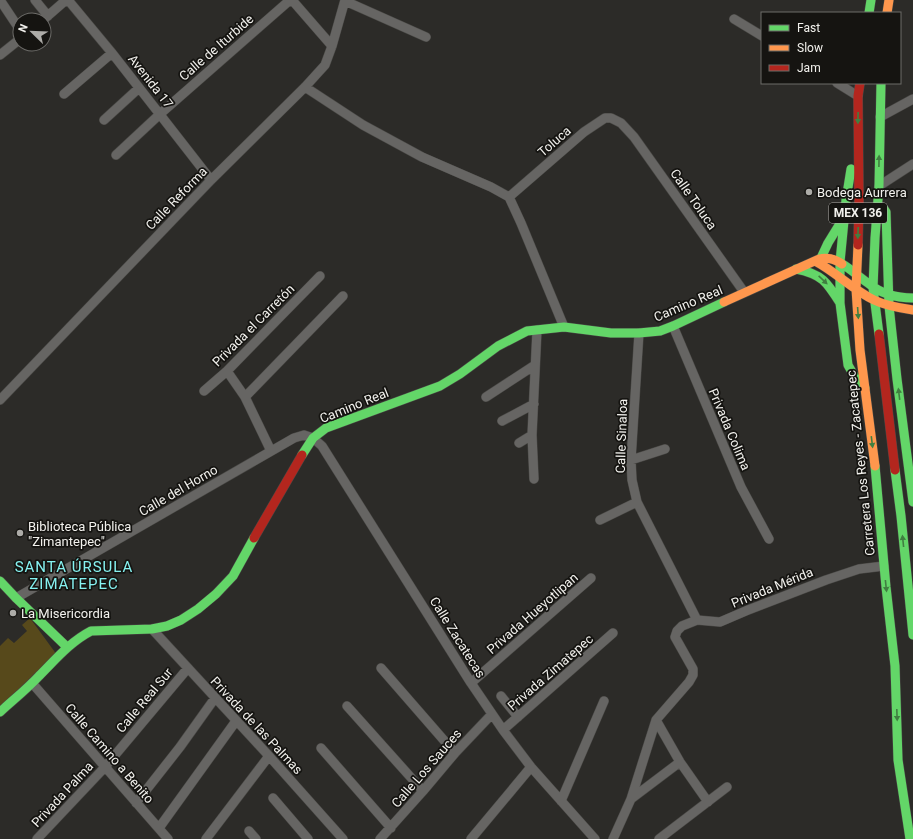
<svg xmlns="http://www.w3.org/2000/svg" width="913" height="839" viewBox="0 0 913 839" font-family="Roboto,sans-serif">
<rect width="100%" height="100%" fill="#2c2b28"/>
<path fill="#57491b" d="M 30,618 L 57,655 L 0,709 L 0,646 L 8,638 L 14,643 L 27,631 L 22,625 Z"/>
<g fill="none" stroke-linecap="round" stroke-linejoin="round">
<defs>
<path id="street" d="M 0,0 L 20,30
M 35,0 L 48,16
M 68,0 L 112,53 L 211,180
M 292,0 L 332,46
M 345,1 L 426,37
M 734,19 L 762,36
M 43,20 L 66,0
M 0,55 L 20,39
M 837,83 L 858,96
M 305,87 L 363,125 L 422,157 L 491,187 L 509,197 L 521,223 L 564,327
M 64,94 L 112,53
M 880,117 L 913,99
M 104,120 L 139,88
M 116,155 L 160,114 L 290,0
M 879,186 L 913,164
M 509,197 L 584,132 L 605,118 L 611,118 L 621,123 L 634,137 L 744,292
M 673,326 L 741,487 L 769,539
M 639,333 L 631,460 L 632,480 L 637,502 L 697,620
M 227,371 L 245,397 L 271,451
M 204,391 L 227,371 L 320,276
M 245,397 L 343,296
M 486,397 L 535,365
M 0,400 L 211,180 L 305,87 L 325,65 L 332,46 L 345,0
M 502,421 L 534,404
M 519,443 L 532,435
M 631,460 L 665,449
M 534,479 L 532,435 L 537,330
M 600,520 L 637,502
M 16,598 L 294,438 L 304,435 L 313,438 L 322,446 L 471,683 L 503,730 L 531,767 L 595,839
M 152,629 L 269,756 L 343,839
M 381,668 L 455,753
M 32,683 L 168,839
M 471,683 L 591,578
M 501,696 L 518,717
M 347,706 L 423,791
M 656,720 L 680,762 L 708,802
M 503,730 L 613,633
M 321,748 L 391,828
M 273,798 L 308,839
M 631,799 L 680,762
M 561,801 L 604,701
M 136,803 L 180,747 L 215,698
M 159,828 L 236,721
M 249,831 L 256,839
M 37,839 L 105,767 L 188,668
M 206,839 L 269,756
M 380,839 L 423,791 L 455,753 L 492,714
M 471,839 L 531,767
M 613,839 L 631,799 L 656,720 L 689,682 L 693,675 L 693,669 L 675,637 L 677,631 L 682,626 L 697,620 L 720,622 L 748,610 L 826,580 L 859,569 L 884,566
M 659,839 L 727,787"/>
<path id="fast" d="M 869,13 L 871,0
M 851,169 L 846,200 L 840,262 L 840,303 L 848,365 L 856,379 L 865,388
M 884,209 L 886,212 L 889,306 L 897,379 L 913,502
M 821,258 L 828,243 L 844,217
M 842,264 C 851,269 859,277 868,283 C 881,294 896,298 913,298
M 796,269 C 822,274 827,282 840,303
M 879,334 L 873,288 L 875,238 L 879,186 L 881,83
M 302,455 L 313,438 L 326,428 L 440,386 L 460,374 L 498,346 L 527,331 L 564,327 L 611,333 L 639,333 L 660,331 L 673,326 L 724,302
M 875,466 L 886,587 L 895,666 L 898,760 L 910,839
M 895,470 L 901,516 L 913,635
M 0,581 L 16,598 L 67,647
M 0,712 C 13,700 27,689 39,676 C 56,659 70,642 91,631 L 152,629 L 167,626 L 181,620 L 198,609 L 216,594 L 233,576 L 254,538"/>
<path id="slow" d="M 887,13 L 889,0
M 858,245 L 856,289 L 860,350 L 875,466
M 815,261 C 836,272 853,290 874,300 C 886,306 900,308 913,310
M 724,302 L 819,259 C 827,257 835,259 842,264"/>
<path id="jam" d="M 858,245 L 859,201 L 858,96 L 860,83
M 879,334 L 895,470
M 254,538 L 302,455"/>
</defs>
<use href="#street" stroke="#494845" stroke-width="10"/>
<use href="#fast" stroke="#494845" stroke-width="10"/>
<use href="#slow" stroke="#494845" stroke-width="10"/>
<use href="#jam" stroke="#494845" stroke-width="10"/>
<use href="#street" stroke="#666563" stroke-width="9"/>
<use href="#fast" stroke="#63d668" stroke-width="9"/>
<use href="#slow" stroke="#ff974d" stroke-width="9"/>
<use href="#jam" stroke="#b3261e" stroke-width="9"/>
</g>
<defs><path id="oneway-solid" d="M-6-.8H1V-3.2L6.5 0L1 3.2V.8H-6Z"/></defs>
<g fill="#407f41">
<use href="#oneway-solid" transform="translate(858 118) rotate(91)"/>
<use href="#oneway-solid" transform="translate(879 161) rotate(-89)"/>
<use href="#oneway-solid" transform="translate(858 233) rotate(92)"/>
<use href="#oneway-solid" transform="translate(823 280) rotate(43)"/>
<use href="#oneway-solid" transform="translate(858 313) rotate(86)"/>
<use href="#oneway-solid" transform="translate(899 394) rotate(-97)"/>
<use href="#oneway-solid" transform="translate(872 442) rotate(83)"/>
<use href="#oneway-solid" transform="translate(903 541) rotate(-96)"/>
<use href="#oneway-solid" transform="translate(886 586) rotate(84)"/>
<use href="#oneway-solid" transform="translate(897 715) rotate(88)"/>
</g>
<g fill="#adaca8" stroke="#151411" stroke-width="1.5">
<circle cx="809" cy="192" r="4"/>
<circle cx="20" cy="533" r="4"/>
<circle cx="13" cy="613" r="4"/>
</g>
<g text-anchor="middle" stroke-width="3.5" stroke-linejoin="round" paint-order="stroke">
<rect fill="#151411" stroke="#b0afab" stroke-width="1" x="829" y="203" width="58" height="20" rx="3"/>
<g font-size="12" font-weight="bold" fill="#f2f1ed">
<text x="858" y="217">MEX 136</text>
</g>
<g font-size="13" fill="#f2f1ed" stroke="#151411">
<text transform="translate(216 47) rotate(-41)" y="5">Calle de Iturbide</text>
<text transform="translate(151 81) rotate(52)" y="5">Avenida 17</text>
<text transform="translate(554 141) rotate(-41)" y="5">Toluca</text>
<text transform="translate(176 198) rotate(-46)" y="5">Calle Reforma</text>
<text transform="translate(694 199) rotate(55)" y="5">Calle Toluca</text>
<text transform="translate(688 303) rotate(-23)" y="5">Camino Real</text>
<text transform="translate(253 325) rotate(-45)" y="5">Privada el Carretón</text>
<text transform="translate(354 405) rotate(-22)" y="5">Camino Real</text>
<text transform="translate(730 429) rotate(67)" y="5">Privada Colima</text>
<text transform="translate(621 436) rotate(-88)" y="5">Calle Sinaloa</text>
<text transform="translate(860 463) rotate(-96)" y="5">Carretera Los Reyes - Zacatepec</text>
<text transform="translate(178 490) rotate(-30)" y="5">Calle del Horno</text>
<text transform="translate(772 587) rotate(-22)" y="5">Privada Mérida</text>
<text transform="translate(532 613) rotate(-41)" y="5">Privada Hueyotlipan</text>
<text transform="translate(458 637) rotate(58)" y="5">Calle Zacatecas</text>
<text transform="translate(550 672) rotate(-41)" y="5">Privada Zimatepec</text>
<text transform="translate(144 700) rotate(-50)" y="5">Calle Real Sur</text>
<text transform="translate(257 725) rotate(47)" y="5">Privada de las Palmas</text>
<text transform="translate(110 753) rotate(49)" y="5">Calle Camino a Benito</text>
<text transform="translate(426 768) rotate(-49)" y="5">Calle Los Sauces</text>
<text transform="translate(62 794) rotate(-47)" y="5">Privada Palma</text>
</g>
<g font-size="13" fill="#f2f1ed" stroke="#151411" text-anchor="start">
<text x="817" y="197">Bodega Aurrera</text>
<text x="28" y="531">Biblioteca Pública<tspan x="28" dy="15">"Zimantepec"</tspan></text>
<text x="21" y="618">La Misericordia</text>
</g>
<g font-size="15" letter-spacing="1" fill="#86f2f1" stroke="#151411">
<text x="74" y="572">SANTA ÚRSULA<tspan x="74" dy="17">ZIMATEPEC</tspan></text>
</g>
</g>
<rect x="761" y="12" width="140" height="72" fill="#151411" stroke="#6d6c69"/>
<rect x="769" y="25" width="20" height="6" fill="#63d668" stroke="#6d6c69"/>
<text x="797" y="32" font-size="12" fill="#f2f1ed">Fast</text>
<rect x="769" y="45" width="20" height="6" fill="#ff974d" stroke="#6d6c69"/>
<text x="797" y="52" font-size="12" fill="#f2f1ed">Slow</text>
<rect x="769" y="65" width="20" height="6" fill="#b3261e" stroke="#6d6c69"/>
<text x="797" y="72" font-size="12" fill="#f2f1ed">Jam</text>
<g transform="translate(32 32) rotate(293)"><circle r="19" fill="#151411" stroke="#6d6c69"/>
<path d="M0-3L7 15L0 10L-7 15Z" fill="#adaca8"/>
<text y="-6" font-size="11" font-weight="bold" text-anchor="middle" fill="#f2f1ed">N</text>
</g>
</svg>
